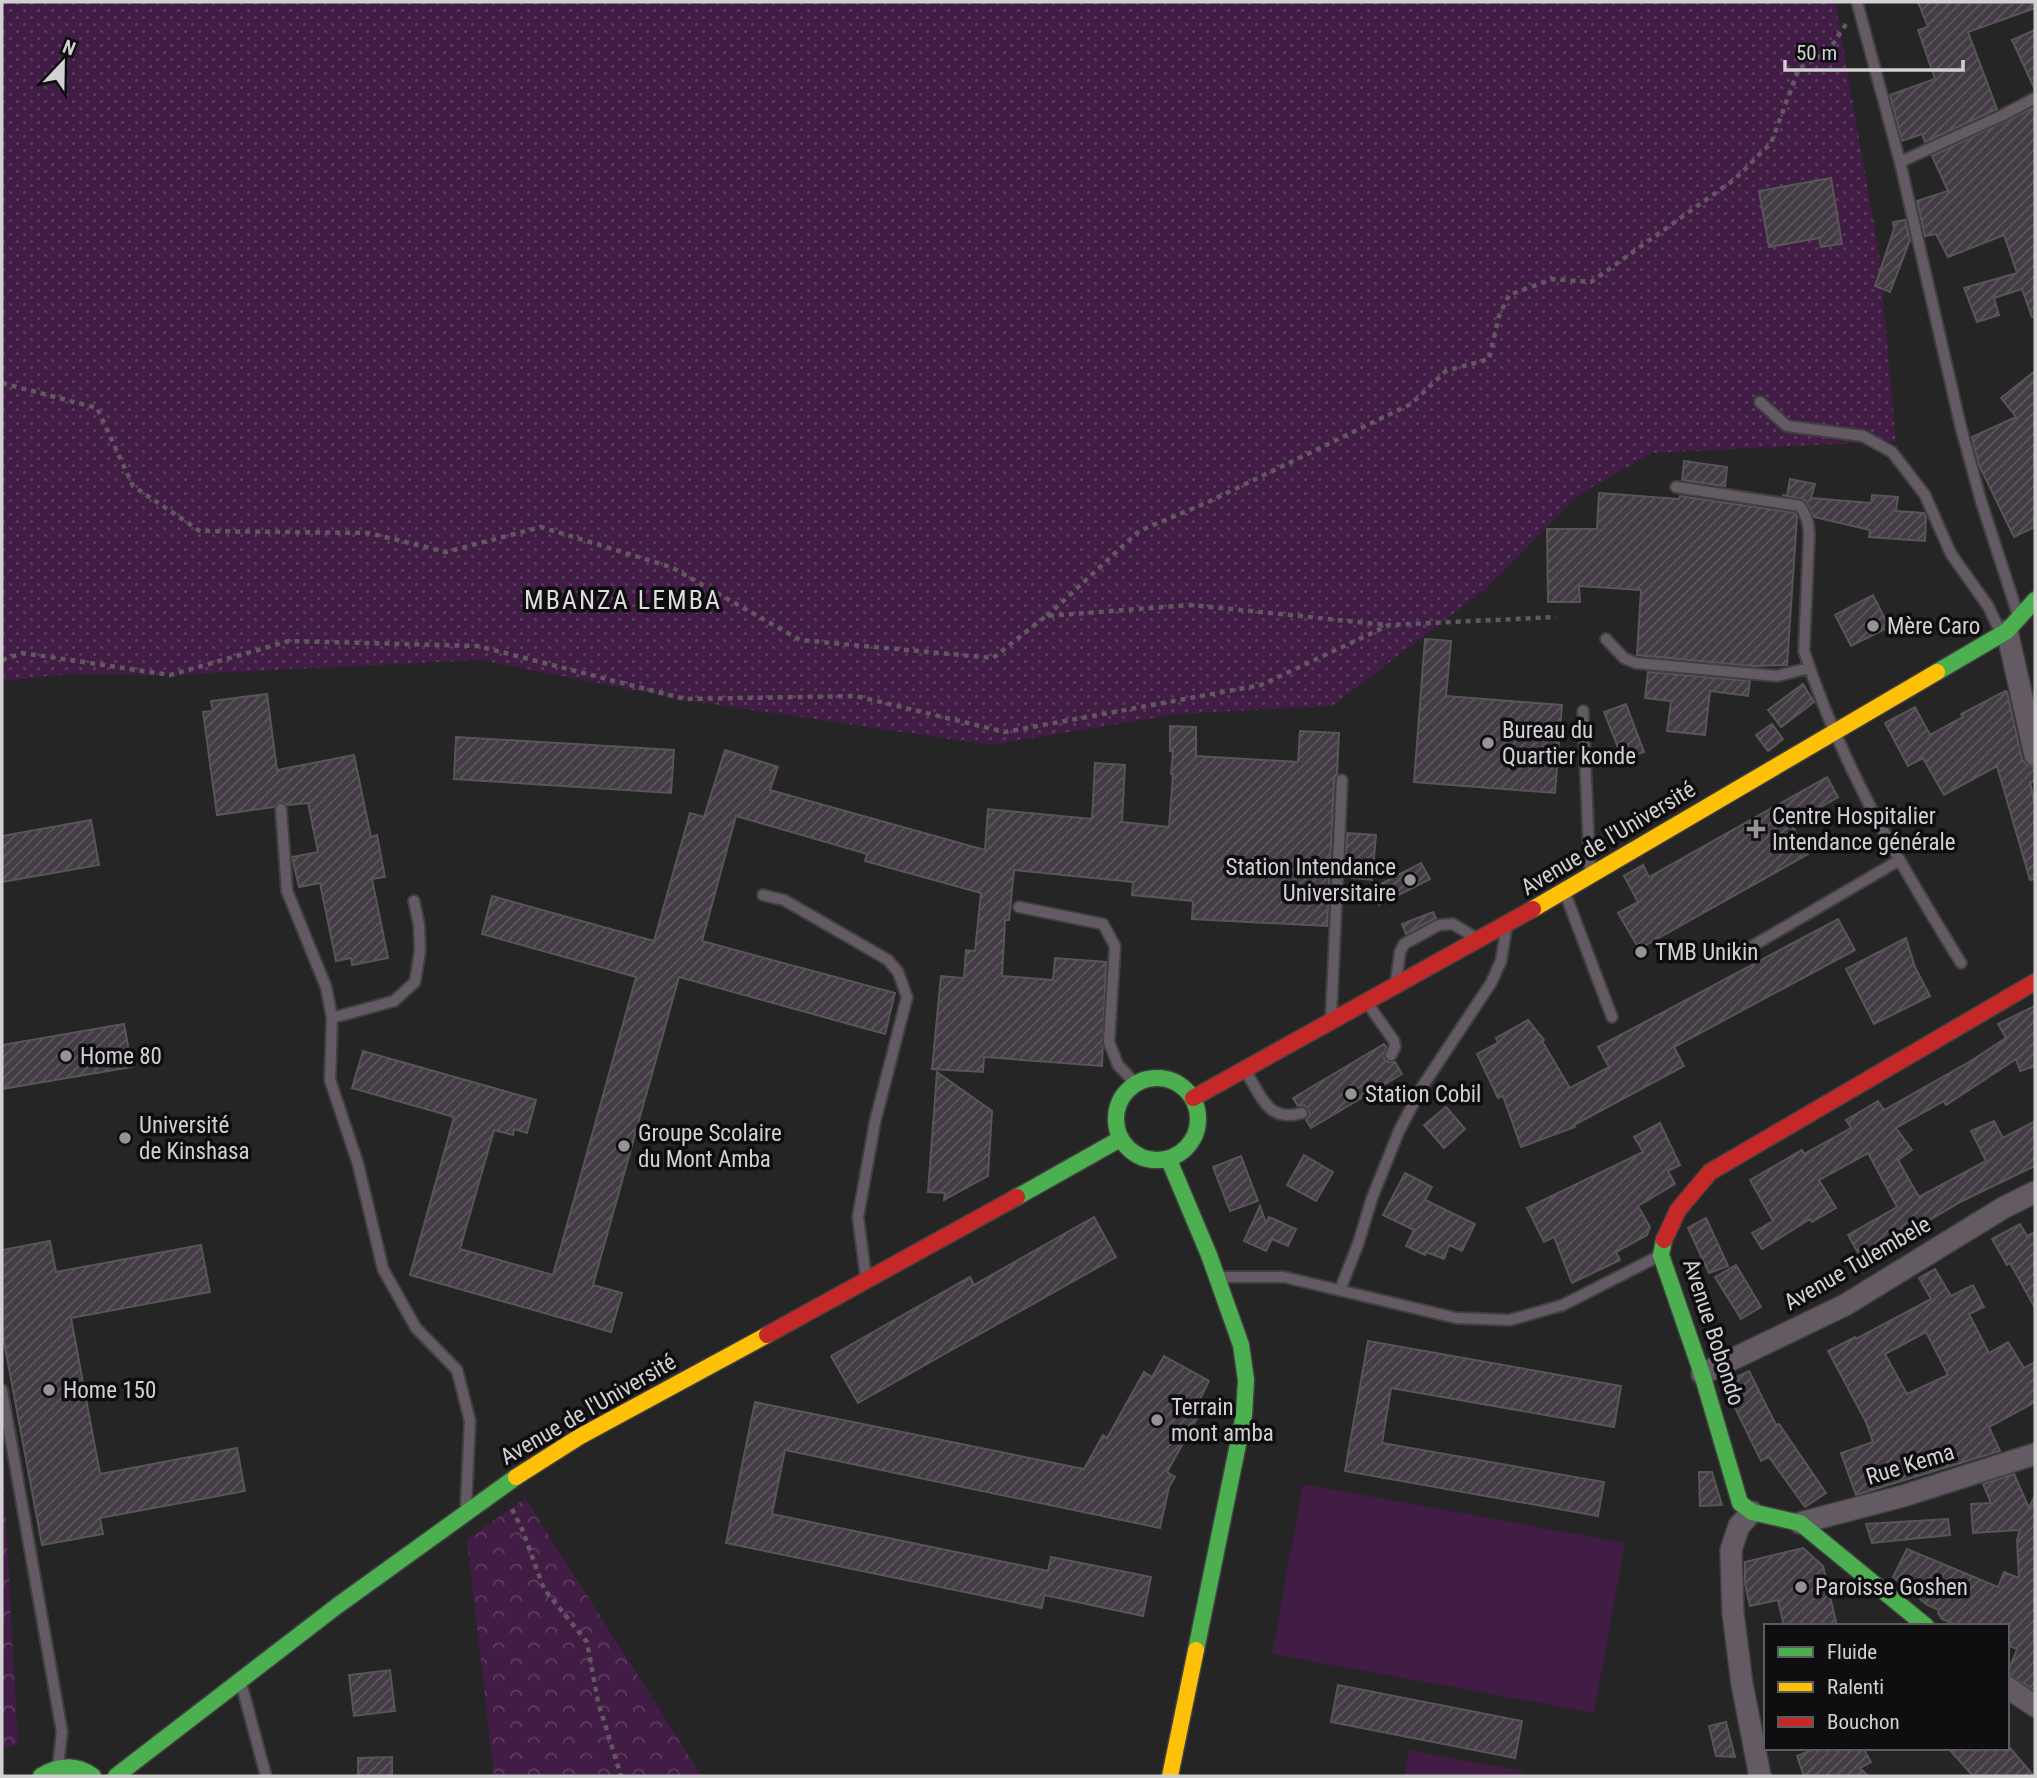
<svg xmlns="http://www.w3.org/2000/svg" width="2037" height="1778" viewBox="0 0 2037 1778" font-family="'Roboto Condensed',sans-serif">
<defs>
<pattern id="grass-dots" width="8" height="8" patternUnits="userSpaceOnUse" patternTransform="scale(1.75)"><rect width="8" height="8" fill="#411c44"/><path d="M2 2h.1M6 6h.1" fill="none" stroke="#5c3c5e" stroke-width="1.8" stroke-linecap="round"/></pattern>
<pattern id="forest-crowns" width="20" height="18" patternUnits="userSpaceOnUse" patternTransform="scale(1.75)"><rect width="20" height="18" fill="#411c44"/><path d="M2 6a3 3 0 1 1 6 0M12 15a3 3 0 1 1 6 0" fill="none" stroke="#5c3c5e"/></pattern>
<pattern id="building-hatch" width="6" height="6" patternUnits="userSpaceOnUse" patternTransform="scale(1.75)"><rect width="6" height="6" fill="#443c45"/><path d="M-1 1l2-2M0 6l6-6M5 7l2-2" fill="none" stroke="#5e575f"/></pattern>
</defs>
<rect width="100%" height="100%" fill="#252525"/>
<path fill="url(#grass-dots)" d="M 2,2 L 1835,2 L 1879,252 L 1896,441 L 1652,453 L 1577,496 L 1487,588 L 1332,706 L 1178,714 L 990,745 L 685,700 L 480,660 L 170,675 L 68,674 L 2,681 Z"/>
<path fill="url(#forest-crowns)" d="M 2,1448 L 18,1744 L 2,1750 Z
M 525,1498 L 702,1776 L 494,1776 L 467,1540 Z"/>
<path fill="#411c44" d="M 1303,1484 L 1625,1543 L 1594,1713 L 1272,1654 Z
M 1409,1750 L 1522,1771 L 1521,1776 L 1404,1776 Z"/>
<path fill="url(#building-hatch)" stroke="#575657" stroke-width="2" fill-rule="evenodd" d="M 1918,2 L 2035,2 L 2035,8 L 1968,32 L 1997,109 L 1925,142 L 1922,134 L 1902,141 L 1890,95 L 1935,79 L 1918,30 L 1928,27 Z
M 2035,30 L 2035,90 L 2012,40 Z
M 2035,107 L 2035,317 L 2032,317 L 2022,289 L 1994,298 L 1999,315 L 1977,322 L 1964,288 L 2017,273 L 2004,235 L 1948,257 L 1936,234 L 1925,236 L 1917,201 L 1948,191 L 1932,156 Z
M 1831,178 L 1842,244 L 1821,247 L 1819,238 L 1769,247 L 1759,191 Z
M 1905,220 L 1910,240 L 1890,292 L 1875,286 L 1894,229 L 1893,222 Z
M 2035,371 L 2035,527 L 2014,537 L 1979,465 L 1972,437 L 2016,417 L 2001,398 Z
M 1684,461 L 1727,467 L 1725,486 L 1682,480 Z
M 1790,479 L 1815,484 L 1811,498 L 1871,503 L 1872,495 L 1898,497 L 1896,511 L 1924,513 L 1926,518 L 1925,541 L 1869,537 L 1870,530 L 1814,517 L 1805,500 L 1782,495 L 1787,496 Z
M 1599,493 L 1679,499 L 1680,496 L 1795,513 L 1797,517 L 1787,665 L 1752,666 L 1637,655 L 1641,590 L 1579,586 L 1580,602 L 1548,602 L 1547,529 L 1597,529 Z
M 1873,595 L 1889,627 L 1851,646 L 1835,615 Z
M 1425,639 L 1451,641 L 1446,696 L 1562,705 L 1555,793 L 1414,782 Z
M 1648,672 L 1750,681 L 1748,696 L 1710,691 L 1705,735 L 1667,731 L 1671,701 L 1645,698 Z
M 1803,684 L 1814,702 L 1781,727 L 1768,710 Z
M 2005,691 L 2007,692 L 2022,759 L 2026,764 L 2035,768 L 2035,782 L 2030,782 L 2035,805 L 2035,879 L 2030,880 L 1997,766 L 1944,795 L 1923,758 L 1908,766 L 1885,723 L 1915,707 L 1930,735 L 1963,717 L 1961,714 Z
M 267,694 L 277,770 L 354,755 L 371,837 L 377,835 L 385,877 L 372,879 L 388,958 L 352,965 L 351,958 L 336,961 L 320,883 L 299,887 L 292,857 L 318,852 L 308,803 L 288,805 L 280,801 L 274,807 L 217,815 L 203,712 L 213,711 L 211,701 Z
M 1626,704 L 1644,752 L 1623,760 L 1604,712 Z
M 1772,724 L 1783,739 L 1768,751 L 1756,735 Z
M 1170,726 L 1196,727 L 1196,756 L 1298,762 L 1300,731 L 1339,733 L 1337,774 L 1334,780 L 1327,926 L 1192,919 L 1193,901 L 1132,895 L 1133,882 L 1014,870 L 1009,920 L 1005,920 L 1002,976 L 1053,980 L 1055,958 L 1106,962 L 1102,1066 L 984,1057 L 983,1072 L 932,1069 L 941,976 L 964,978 L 966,950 L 975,951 L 981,893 L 865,861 L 867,854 L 736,816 L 702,941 L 895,993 L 885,1034 L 679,977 L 593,1285 L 622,1293 L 611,1332 L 410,1275 L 454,1117 L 352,1088 L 363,1051 L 536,1100 L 527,1133 L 514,1129 L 513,1135 L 494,1130 L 460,1249 L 553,1275 L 636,977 L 482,934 L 492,896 L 654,941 L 690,813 L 704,817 L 725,750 L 778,767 L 770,790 L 985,850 L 988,809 L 1092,819 L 1095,763 L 1125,765 L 1122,822 L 1169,827 L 1173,774 L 1171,774 L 1173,751 L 1170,751 Z
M 456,737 L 674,750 L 671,793 L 454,779 Z
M 1827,777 L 1838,797 L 1791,824 L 1808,854 L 1639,949 L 1618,913 L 1638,902 L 1624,876 L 1643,865 L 1649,877 Z
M 91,820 L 99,865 L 2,882 L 2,836 Z
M 1347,833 L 1376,835 L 1372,880 L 1345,877 Z
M 1421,863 L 1430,879 L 1379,905 L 1371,889 Z
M 1433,912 L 1436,918 L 1406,934 L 1402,924 Z
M 1838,919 L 1855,950 L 1674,1047 L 1684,1066 L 1574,1125 L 1575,1127 L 1521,1147 L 1503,1096 L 1498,1098 L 1477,1054 L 1498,1043 L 1496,1038 L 1528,1020 L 1544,1040 L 1542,1041 L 1570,1088 L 1609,1067 L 1598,1047 Z
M 1906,938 L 1915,967 L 1930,996 L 1874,1024 L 1846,969 Z
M 2035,1006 L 2035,1066 L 2020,1071 L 2016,1059 L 1946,1105 L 1944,1101 L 1896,1128 L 1912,1150 L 1898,1160 L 1919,1197 L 1986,1161 L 1971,1131 L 1994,1121 L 2003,1138 L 2035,1121 L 2035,1166 L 1962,1201 L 1862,1260 L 1848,1235 L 1897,1207 L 1868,1153 L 1819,1180 L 1836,1208 L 1812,1222 L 1810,1219 L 1762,1249 L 1752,1233 L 1773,1221 L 1750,1180 L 1802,1150 L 1804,1154 L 1851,1128 L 1846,1120 L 1878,1101 L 1884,1110 L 1969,1062 L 2006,1038 L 1998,1024 Z
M 124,1024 L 132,1067 L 2,1089 L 2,1045 Z
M 1384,1044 L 1386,1047 L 1384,1059 L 1388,1062 L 1395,1062 L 1402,1074 L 1311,1128 L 1306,1120 L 1310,1115 L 1308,1109 L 1304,1105 L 1298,1106 L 1293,1098 Z
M 937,1072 L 992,1111 L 988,1176 L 944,1200 L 945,1193 L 928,1192 Z
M 1446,1107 L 1465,1129 L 1444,1148 L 1424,1125 Z
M 1660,1123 L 1680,1165 L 1668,1171 L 1675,1184 L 1638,1206 L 1650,1227 L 1647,1235 L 1616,1252 L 1620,1260 L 1572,1283 L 1554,1237 L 1544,1242 L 1527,1208 L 1643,1152 L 1634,1137 Z
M 1304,1155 L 1333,1172 L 1316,1201 L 1287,1185 Z
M 1241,1156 L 1258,1201 L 1230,1211 L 1213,1167 Z
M 1405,1173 L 1432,1187 L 1425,1200 L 1475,1224 L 1462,1251 L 1449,1245 L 1444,1259 L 1426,1252 L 1425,1255 L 1406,1246 L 1414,1230 L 1383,1215 Z
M 1260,1206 L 1266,1223 L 1269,1217 L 1296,1229 L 1288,1246 L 1272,1239 L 1266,1251 L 1244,1241 Z
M 1094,1217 L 1116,1257 L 858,1403 L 831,1356 L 970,1277 L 974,1285 Z
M 1706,1218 L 1728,1266 L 1709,1273 L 1688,1228 Z
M 2020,1224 L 2027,1236 L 2035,1232 L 2035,1308 L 2010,1263 L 2007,1265 L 1992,1239 Z
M 50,1241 L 56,1272 L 201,1245 L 210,1292 L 71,1318 L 100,1474 L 237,1448 L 245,1491 L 100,1518 L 103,1534 L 42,1545 L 2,1331 L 2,1250 Z
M 1736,1265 L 1761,1307 L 1741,1319 L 1715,1277 Z
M 1935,1269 L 1951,1296 L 1973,1285 L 1984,1307 L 1969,1314 L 1989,1353 L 2008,1342 L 2024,1368 L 2035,1362 L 2035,1402 L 1989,1427 L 2000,1451 L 1856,1495 L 1841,1453 L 1873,1442 L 1866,1422 L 1828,1351 L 1855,1337 L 1856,1339 L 1931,1299 L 1919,1278 ZM 1926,1332 L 1948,1375 L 1907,1394 L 1885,1354 Z
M 1368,1341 L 1621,1386 L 1614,1427 L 1391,1388 L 1382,1443 L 1604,1482 L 1598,1516 L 1345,1471 Z
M 1164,1356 L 1209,1381 L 1199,1401 L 1205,1404 L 1167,1472 L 1175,1477 L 1169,1487 L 1160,1528 L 785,1450 L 772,1514 L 1048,1571 L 1051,1557 L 1151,1577 L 1143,1616 L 1044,1595 L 1042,1608 L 726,1543 L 755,1402 L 1084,1469 L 1103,1435 L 1107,1438 L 1144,1372 L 1152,1377 Z
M 1749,1371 L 1776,1425 L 1779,1424 L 1826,1493 L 1805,1507 L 1769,1457 L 1761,1461 L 1723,1383 Z
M 1699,1472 L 1712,1472 L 1722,1505 L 1700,1506 Z
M 2014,1474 L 2029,1508 L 2035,1495 L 2035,1690 L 2007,1674 L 2017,1649 L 2007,1645 L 2007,1626 L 1958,1626 L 1942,1619 L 1938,1613 L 1939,1610 L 1927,1605 L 1893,1577 L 1907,1549 L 1998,1587 L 2004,1572 L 2019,1578 L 2017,1540 L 2020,1530 L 1973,1533 L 1971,1504 L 1991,1503 L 1983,1484 Z
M 1948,1519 L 1950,1535 L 1872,1543 L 1866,1524 Z
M 1803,1548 L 1823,1566 L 1837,1626 L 1784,1626 L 1778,1600 L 1750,1606 L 1745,1584 L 1745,1562 Z
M 390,1670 L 395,1711 L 354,1716 L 349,1675 Z
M 1338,1685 L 1522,1721 L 1515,1758 L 1331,1722 Z
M 1726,1722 L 1735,1757 L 1716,1756 L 1709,1726 Z
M 1817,1748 L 1863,1748 L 1871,1762 L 1860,1768 L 1868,1776 L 1804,1776 L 1797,1756 Z
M 1948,1748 L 2010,1748 L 2034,1776 L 1973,1776 Z
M 392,1757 L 392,1776 L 358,1776 L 358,1758 Z"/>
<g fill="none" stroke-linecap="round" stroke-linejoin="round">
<defs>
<path id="lane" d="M 1857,2 L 1900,162 L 1961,428 L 1981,501 L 2018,615
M 1900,162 L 2003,115 L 2035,98
M 1760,402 L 1787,426 L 1863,436 L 1892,452 L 1925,495 L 1951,554 L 1988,606 L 2001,633
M 1676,487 L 1800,506 C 1807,516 1809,524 1809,537 L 1804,651 C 1840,763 1900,864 1961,963
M 1606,639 L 1624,658 L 1636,663 L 1777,676 L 1809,668
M 1583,711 L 1590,873
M 281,809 L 287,891 L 326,987 L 332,1018 L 330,1080 L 358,1164 L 383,1269 L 416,1328 L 457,1370 L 470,1421 L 466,1505
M 1565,893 L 1612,1017
M 763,895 L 784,900 L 888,960 L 898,972 L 907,997 L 875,1122 L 858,1217 L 866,1278
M 1019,907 L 1103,924 L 1115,946 L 1109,1042 L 1118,1065 L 1136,1084
M 1749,948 L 1898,861
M 1396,982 L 1400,952 L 1404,944 L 1439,925 L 1453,924 L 1476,938
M 1368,1004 L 1394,1041 L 1395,1047 L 1391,1055
M 332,1018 L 394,1001 L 415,982 L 420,951 L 419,925 L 414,901
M 1331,1018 L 1342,780
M 1245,1070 C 1261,1095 1267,1123 1302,1113
M 1221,1277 L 1284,1277 L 1456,1318 L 1510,1320 L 1563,1305 L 1659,1256
M 1340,1290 L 1358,1244 L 1372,1198 L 1399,1131 L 1422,1087 L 1491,983 L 1501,961 L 1506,930
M 2,1390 L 62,1732 L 58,1766
M 241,1683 L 266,1776"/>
<path id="street" d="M 2007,631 L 2035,755
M 1702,1374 L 1845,1305 L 2003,1208 L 2035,1192
M 1752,1512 L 1739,1526 L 1731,1550 L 1733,1613 L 1742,1684 L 1760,1776
M 1800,1523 L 1903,1496 L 2035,1454
M 2007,1687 L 2035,1706"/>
<path id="fast" d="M 1937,672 L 2007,631 L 2035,600
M1116 1119a41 41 0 1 1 82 0a41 41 0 1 1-82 0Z
M 1169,1160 L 1209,1255 L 1241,1345 L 1246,1380 L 1244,1415 L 1196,1650
M 1017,1197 L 1120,1139
M 1664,1240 L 1661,1255 L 1702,1374 L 1740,1503 L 1752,1512 L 1800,1523 L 1926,1626
M 41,1776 C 58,1765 76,1764 93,1776
M 116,1776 L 337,1606 L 516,1477"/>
<path id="slow" d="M 1533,909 L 1937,672
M 516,1477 L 579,1437 L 767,1335
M 1170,1776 L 1196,1650"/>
<path id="jam" d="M 1193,1098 L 1533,909
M 1664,1240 L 1678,1210 L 1710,1172 L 2035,982
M 767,1335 L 1017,1197"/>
</defs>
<use href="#lane" stroke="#414041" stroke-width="14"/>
<use href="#street" stroke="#414041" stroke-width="24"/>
<use href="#fast" stroke="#414041" stroke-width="19"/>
<use href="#slow" stroke="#414041" stroke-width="19"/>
<use href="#jam" stroke="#414041" stroke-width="19"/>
<path stroke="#605a60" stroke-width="4.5" stroke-dasharray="5 5" stroke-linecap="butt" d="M 2,383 L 97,408 L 133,486 L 200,531 L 369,533 L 446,552 L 541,527 L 671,567 L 800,640 L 993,658 L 1046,616 L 1191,605 L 1388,625
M 1047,616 L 1139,531 L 1206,503 L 1411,404 L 1446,371 L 1489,359 L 1499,316 L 1509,295 L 1552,279 L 1591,282 L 1735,179 L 1771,143 L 1799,68 L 1828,52 L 1846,24
M 2,660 L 23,653 L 170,675 L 289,641 L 478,646 L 685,699 L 856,696 L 1005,732 L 1261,685 L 1389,625 L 1556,617
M 512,1509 L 522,1529 L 544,1589 L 587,1642 L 598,1702 L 621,1776"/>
<use href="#lane" stroke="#635a64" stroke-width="10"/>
<use href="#street" stroke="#635a64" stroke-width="21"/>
<use href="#fast" stroke="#4caf50" stroke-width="16"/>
<use href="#slow" stroke="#ffc107" stroke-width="16"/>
<use href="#jam" stroke="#c62828" stroke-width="16"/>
</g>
<g fill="#959495" stroke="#0e0d0f" stroke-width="2.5">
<circle cx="1873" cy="626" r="7"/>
<circle cx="1488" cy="743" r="7"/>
<path d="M1752.5 818.5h7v7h7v7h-7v7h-7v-7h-7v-7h7z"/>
<circle cx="1410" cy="880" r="7"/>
<circle cx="1641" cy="952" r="7"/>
<circle cx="66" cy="1056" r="7"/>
<circle cx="1351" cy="1094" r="7"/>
<circle cx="125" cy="1138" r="7"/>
<circle cx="624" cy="1146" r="7"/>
<circle cx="49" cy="1390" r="7"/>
<circle cx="1157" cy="1420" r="7"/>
<circle cx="1801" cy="1587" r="7"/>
</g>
<g text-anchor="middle" stroke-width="7" stroke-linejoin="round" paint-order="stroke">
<g font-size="23" fill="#d2d0d2" stroke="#0e0d0f" text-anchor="start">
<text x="1887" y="634">Mère Caro</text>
<text x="1502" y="738">Bureau du<tspan x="1502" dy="26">Quartier konde</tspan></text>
<text x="1772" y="824">Centre Hospitalier<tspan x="1772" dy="26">Intendance générale</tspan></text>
<text x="1396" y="875" text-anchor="end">Station Intendance<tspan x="1396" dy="26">Universitaire</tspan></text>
<text x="1655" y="960">TMB Unikin</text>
<text x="80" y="1064">Home 80</text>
<text x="1365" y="1102">Station Cobil</text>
<text x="139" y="1133">Université<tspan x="139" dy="26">de Kinshasa</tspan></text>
<text x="638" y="1141">Groupe Scolaire<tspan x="638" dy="26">du Mont Amba</tspan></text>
<text x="63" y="1398">Home 150</text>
<text x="1171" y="1415">Terrain<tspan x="1171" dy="26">mont amba</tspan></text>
<text x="1815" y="1595">Paroisse Goshen</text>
</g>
<g font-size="23" fill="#d2d0d2" stroke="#0e0d0f">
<text transform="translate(1608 838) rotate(-31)" y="8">Avenue de l'Université</text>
<text transform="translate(1857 1263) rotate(-30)" y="8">Avenue Tulembele</text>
<text transform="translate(1714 1332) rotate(72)" y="8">Avenue Bobondo</text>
<text transform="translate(588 1409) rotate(-30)" y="8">Avenue de l'Université</text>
<text transform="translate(1910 1464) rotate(-17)" y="8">Rue Kema</text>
</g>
<g font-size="26" letter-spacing="2" fill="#dfdbdf" stroke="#0e0d0f">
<text x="623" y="609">MBANZA LEMBA</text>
</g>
</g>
<rect width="2037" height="1778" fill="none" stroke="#d2d0d2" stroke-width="7"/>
<rect x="1764" y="1624" width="245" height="126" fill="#0e0d0f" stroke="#5c5b5d" stroke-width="2"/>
<rect x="1778" y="1647" width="35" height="10" fill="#4caf50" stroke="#5c5b5d" stroke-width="2"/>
<text x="1827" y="1659" font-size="21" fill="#d2d0d2">Fluide</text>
<rect x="1778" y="1682" width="35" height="10" fill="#ffc107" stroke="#5c5b5d" stroke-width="2"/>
<text x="1827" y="1694" font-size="21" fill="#d2d0d2">Ralenti</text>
<rect x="1778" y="1717" width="35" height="10" fill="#c62828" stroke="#5c5b5d" stroke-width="2"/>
<text x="1827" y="1729" font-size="21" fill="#d2d0d2">Bouchon</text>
<g transform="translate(63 63) rotate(22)" stroke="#0e0d0f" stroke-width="5" paint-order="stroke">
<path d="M0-5L12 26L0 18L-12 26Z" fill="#d2d0d2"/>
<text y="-10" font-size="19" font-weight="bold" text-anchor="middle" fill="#d2d0d2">N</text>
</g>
<path d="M1785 60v10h178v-10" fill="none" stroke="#d2d0d2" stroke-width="3.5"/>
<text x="1796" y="60" font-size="21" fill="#d2d0d2" stroke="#0e0d0f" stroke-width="5" paint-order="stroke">50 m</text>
</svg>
